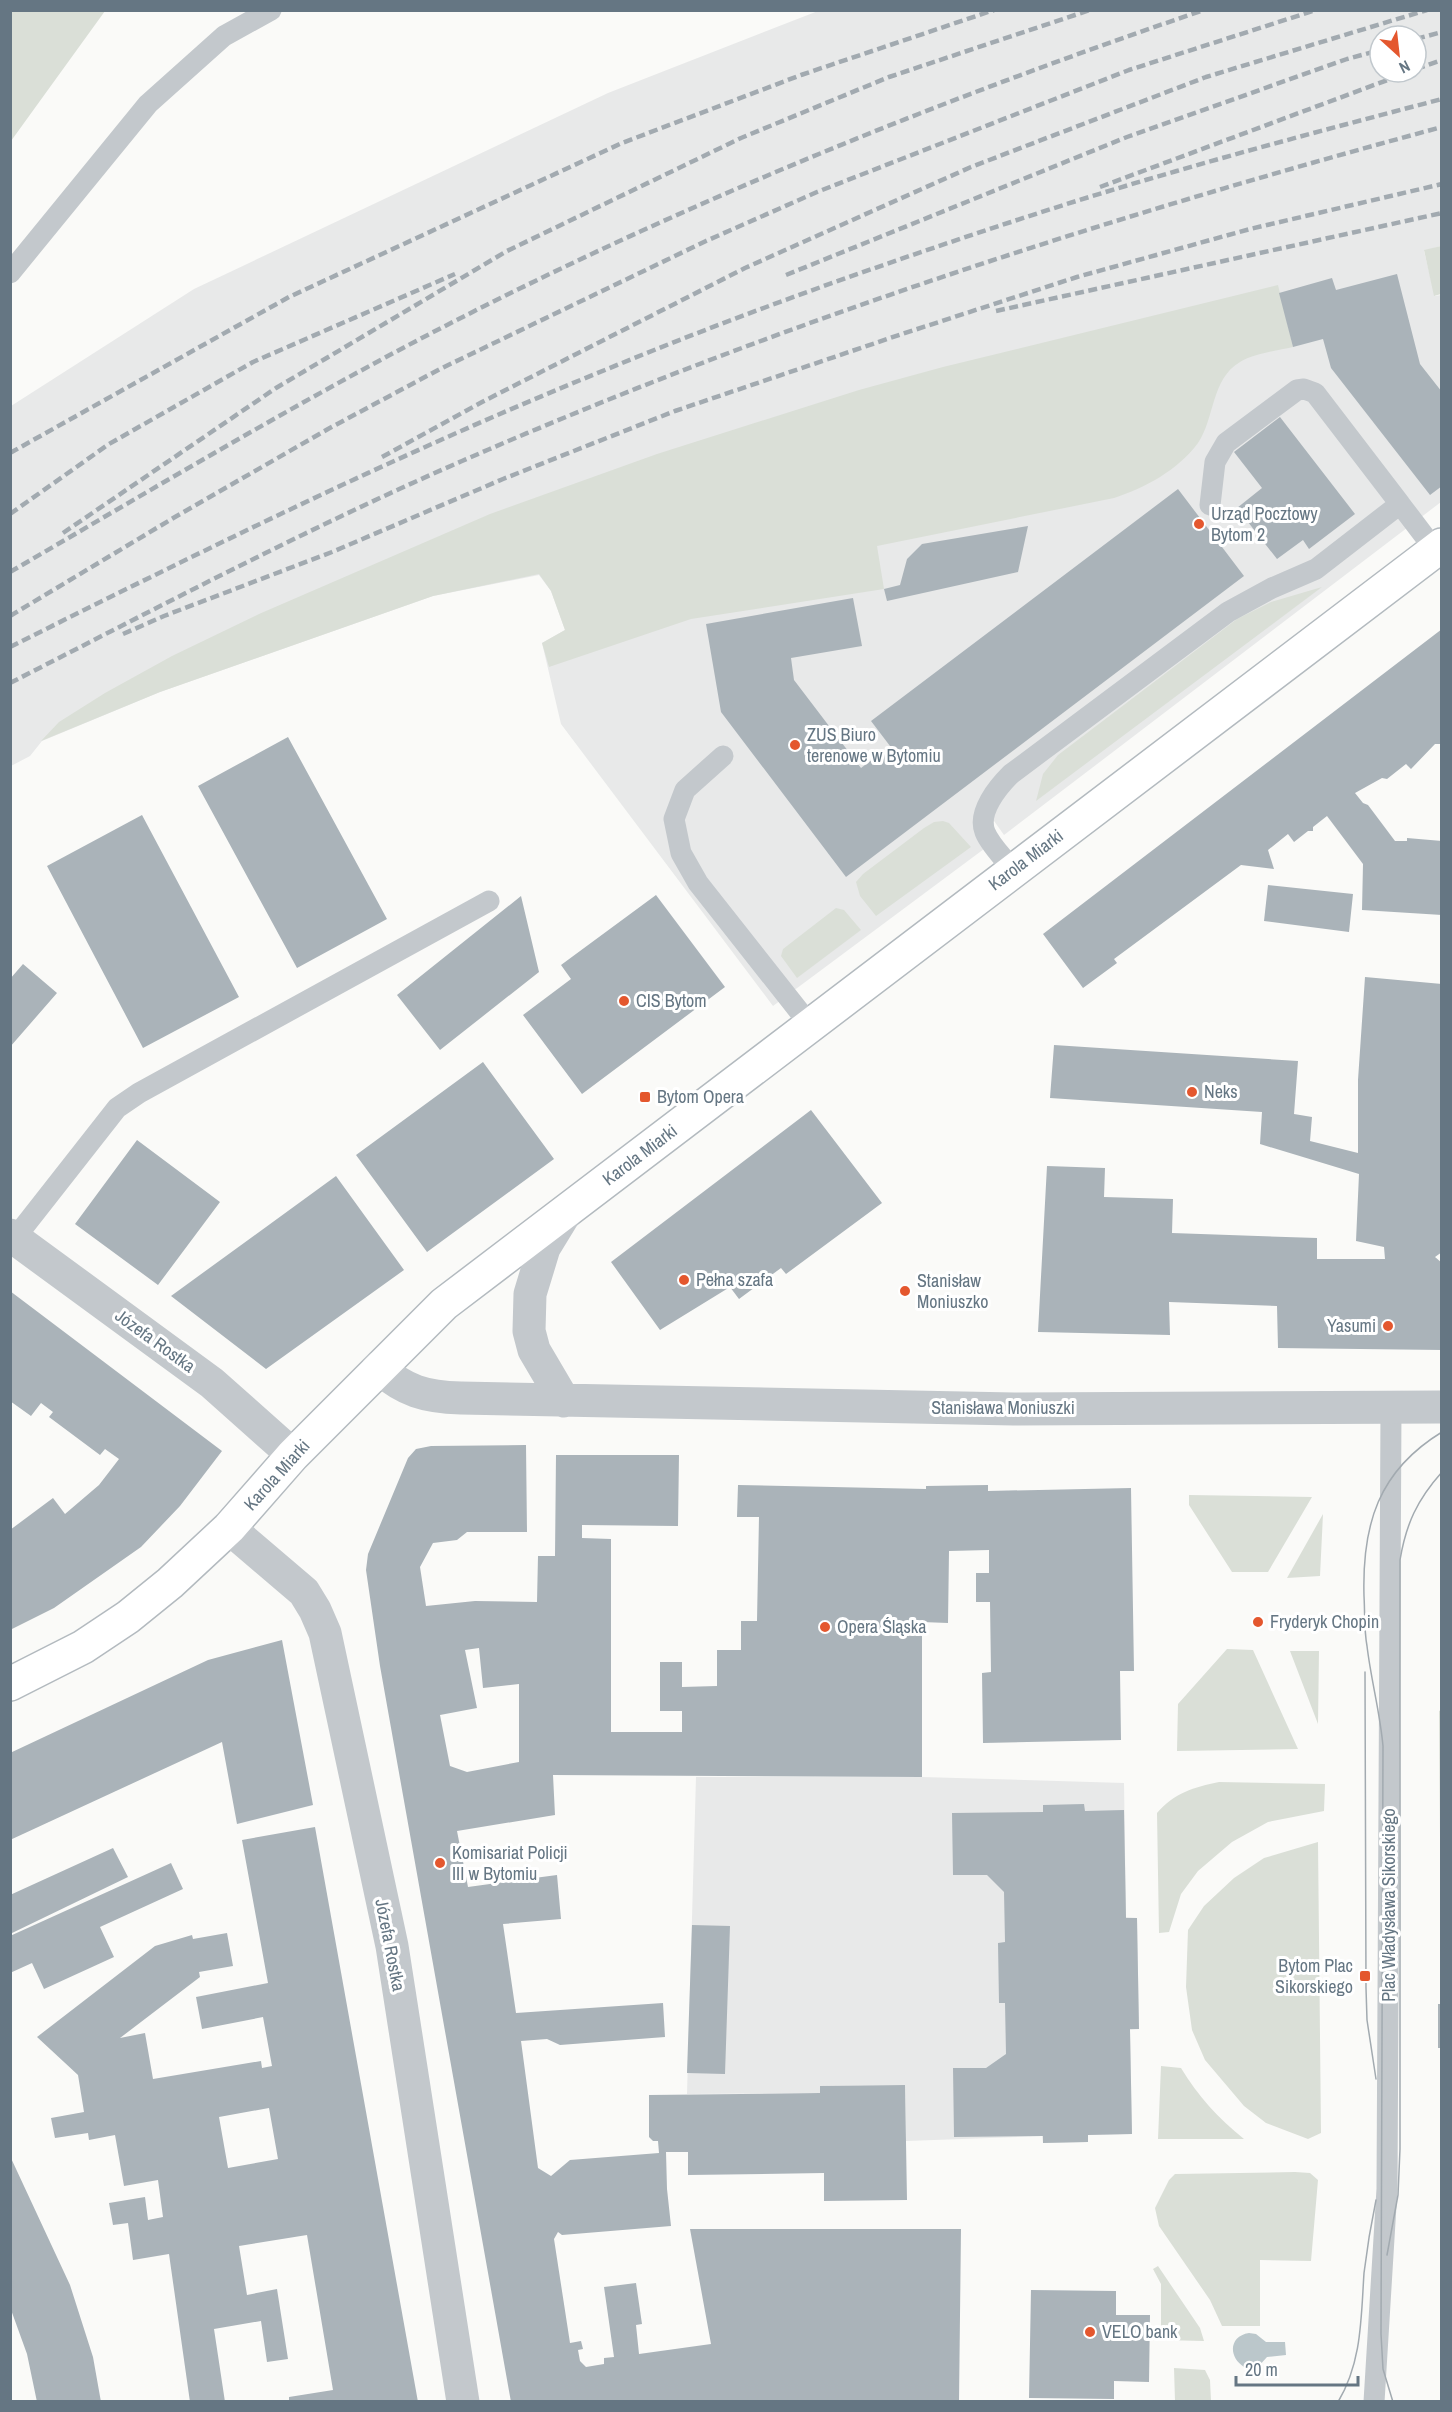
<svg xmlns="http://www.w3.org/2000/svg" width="1452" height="2412" viewBox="0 0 1452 2412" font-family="'Archivo Narrow',sans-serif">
<rect width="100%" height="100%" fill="#fafaf8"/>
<path fill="#e8e9e9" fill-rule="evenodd" d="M 818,11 L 1441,11 L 1441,246 L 1424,251 L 1435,296 L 1441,295 L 1441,502 L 1004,835 L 982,804 L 988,846 L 773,1006 L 561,724 L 542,643 L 565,630 L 551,591 L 539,575 L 433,596 L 160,692 L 42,741 L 30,756 L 11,766 L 11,406 L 194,289 L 608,93 ZM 1380,36 L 1416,36 L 1416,72 L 1380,72 Z
M 696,1777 L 922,1777 L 1124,1783 L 1126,1917 L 1137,1918 L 1139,2029 L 1130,2030 L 1132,2134 L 1088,2135 L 1088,2142 L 1043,2143 L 1042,2136 L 906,2141 L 905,2085 L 821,2086 L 820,2093 L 687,2094 Z"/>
<path fill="#dadfd7" d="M 11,10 L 105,11 L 11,141 L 10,11 Z
M 1441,246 L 1441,294 L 1434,296 L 1424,250 Z
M 1278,285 L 1293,347 C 1276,351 1255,353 1240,362 C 1211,379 1215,418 1198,443 C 1178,470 1145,488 1114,498 L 877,546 L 884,589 L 691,619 L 549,667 L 542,643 L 565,630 L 551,591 L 539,574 L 433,596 L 160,692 L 41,741 L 59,722 L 105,693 L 172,656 L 259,614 L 490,514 L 657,454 L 859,390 L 943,367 Z
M 1322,587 L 1036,801 L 1043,774 L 1058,755 L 1237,619 L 1271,602 Z
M 943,821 L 949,823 L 971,847 L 876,916 L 860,896 L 856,882 L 863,874 L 924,828 L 934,822 Z
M 836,908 L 844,910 L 861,930 L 797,978 L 781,956 L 783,949 Z
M 1189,1495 L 1312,1497 L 1268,1572 L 1232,1572 L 1189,1505 Z
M 1323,1514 L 1320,1576 L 1287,1578 Z
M 1227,1649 L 1253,1650 L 1298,1749 L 1177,1751 L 1178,1704 Z
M 1290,1651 L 1319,1651 L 1318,1724 Z
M 1441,1710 L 1442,1967 L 1441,1967 L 1439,1711 Z
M 1219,1782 L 1325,1784 L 1324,1811 L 1268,1822 L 1232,1842 L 1198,1871 L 1181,1894 L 1169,1932 L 1159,1933 L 1157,1813 C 1174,1793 1194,1787 1219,1782 Z
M 1318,1842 L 1321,2133 L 1308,2139 L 1266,2123 L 1244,2106 L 1205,2060 L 1192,2030 L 1186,1987 L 1188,1930 L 1204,1906 L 1234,1878 L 1264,1858 Z
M 1161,2066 L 1181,2068 C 1198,2096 1218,2118 1244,2139 L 1158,2139 Z
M 1295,2172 L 1310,2173 L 1318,2180 L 1311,2261 L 1260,2260 L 1260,2326 L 1222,2326 L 1210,2300 L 1159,2226 L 1155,2208 L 1169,2180 L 1175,2174 Z
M 1158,2266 L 1200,2328 L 1204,2341 L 1161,2340 L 1161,2284 L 1153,2269 Z
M 1174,2368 L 1205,2370 L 1210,2380 L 1211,2401 L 1175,2401 Z"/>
<path fill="#bbc7cb" d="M 1249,2333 L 1256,2334 L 1266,2342 L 1285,2342 L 1286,2355 L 1267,2357 L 1258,2367 L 1244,2367 C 1228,2357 1229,2336 1249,2333 Z"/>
<path fill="#aab3b9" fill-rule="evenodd" d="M 1397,274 L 1420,364 L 1442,392 L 1442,486 L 1430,495 L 1331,368 L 1323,339 L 1293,347 L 1279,293 L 1332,278 L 1336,290 Z
M 1280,417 L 1355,514 L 1309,549 L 1303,540 L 1277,559 L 1237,508 L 1262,488 L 1234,452 Z
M 1178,489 L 1244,576 L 846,877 L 721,712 L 706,624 L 853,598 L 862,646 L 791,658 L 794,680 L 861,768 L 890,746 L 871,721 Z
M 1028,526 L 1018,572 L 887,601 L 884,589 L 900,585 L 907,559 L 922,544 Z
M 1442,629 L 1442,744 L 1435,744 L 1411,769 L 1406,764 L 1387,779 L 1382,778 L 1355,793 L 1363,803 L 1368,805 L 1395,841 L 1407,841 L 1407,838 L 1442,841 L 1442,915 L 1362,910 L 1363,864 L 1327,816 L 1313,827 L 1313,831 L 1308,831 L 1294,842 L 1288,834 L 1268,850 L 1274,869 L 1241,865 L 1114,959 L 1117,963 L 1083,988 L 1043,934 Z
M 288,737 L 387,919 L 297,968 L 198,786 Z
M 142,815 L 239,997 L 143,1048 L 47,866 Z
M 1268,885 L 1353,894 L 1349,932 L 1264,921 Z
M 656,895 L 725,987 L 582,1094 L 523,1015 L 571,979 L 561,965 Z
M 521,896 L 539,972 L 440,1050 L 397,995 Z
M 23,964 L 57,993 L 10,1047 L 10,979 Z
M 1365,977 L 1442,984 L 1442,1252 L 1435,1257 L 1442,1263 L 1442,1350 L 1278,1348 L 1277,1306 L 1169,1302 L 1170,1335 L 1038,1332 L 1047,1166 L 1105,1168 L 1104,1197 L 1173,1199 L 1172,1233 L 1317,1238 L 1317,1259 L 1385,1259 L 1384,1247 L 1356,1241 L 1359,1174 L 1260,1144 L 1262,1112 L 1050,1098 L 1054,1045 L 1298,1061 L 1294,1114 L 1312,1117 L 1310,1141 L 1358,1153 L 1358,1080 Z
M 483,1062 L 554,1159 L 427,1252 L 356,1155 Z
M 811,1110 L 882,1203 L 786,1274 L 781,1268 L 739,1299 L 730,1287 L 660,1330 L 611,1262 Z
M 137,1140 L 220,1202 L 158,1285 L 75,1224 Z
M 336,1176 L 404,1270 L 266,1369 L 171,1296 Z
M 10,1291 L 222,1451 L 180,1506 L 141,1547 L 54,1608 L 10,1630 L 10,1530 L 53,1498 L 65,1514 L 99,1485 L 119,1459 L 105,1449 L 100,1455 L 49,1417 L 53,1412 L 41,1403 L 31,1416 L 10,1401 Z
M 526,1445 L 527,1532 L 467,1532 L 457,1540 L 433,1543 L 420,1567 L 426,1606 L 475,1601 L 537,1602 L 538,1556 L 555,1556 L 556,1455 L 679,1455 L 678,1526 L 582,1525 L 582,1538 L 611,1539 L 611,1732 L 682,1732 L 682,1711 L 660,1711 L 660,1662 L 682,1662 L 682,1687 L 717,1686 L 717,1650 L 741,1650 L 741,1621 L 757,1621 L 759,1517 L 737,1517 L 738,1485 L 926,1489 L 926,1486 L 988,1485 L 988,1491 L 1131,1488 L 1134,1671 L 1120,1671 L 1121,1740 L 983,1743 L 982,1673 L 991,1672 L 990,1602 L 976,1602 L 976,1573 L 989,1573 L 989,1550 L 949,1551 L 948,1623 L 922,1622 L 922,1777 L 553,1775 L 555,1815 L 457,1831 L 468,1887 L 557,1875 L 561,1919 L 503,1924 L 516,2013 L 663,2003 L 665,2037 L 560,2045 L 547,2039 L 521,2041 L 538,2168 L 551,2176 L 570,2160 L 659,2153 L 658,2141 L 653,2141 L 649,2137 L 649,2095 L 820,2093 L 820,2086 L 905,2085 L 907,2200 L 824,2201 L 824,2173 L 688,2175 L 688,2152 L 666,2152 L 667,2189 L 671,2226 L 562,2235 L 558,2232 L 554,2239 L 570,2343 L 581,2341 L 583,2349 L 578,2350 L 580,2361 L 586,2367 L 604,2364 L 604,2358 L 614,2357 L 604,2287 L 636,2283 L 642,2324 L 636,2325 L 639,2354 L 711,2344 L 690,2229 L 961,2229 L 959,2402 L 511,2402 L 380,1666 L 366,1570 L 368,1554 L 408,1458 L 416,1449 L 431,1446 ZM 479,1648 L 483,1688 L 519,1684 L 519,1762 L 467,1772 L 450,1766 L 440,1715 L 477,1708 L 465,1650 Z
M 282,1640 L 313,1805 L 237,1824 L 222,1742 L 10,1840 L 10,1753 L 208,1660 Z
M 1084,1804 L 1085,1811 L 1124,1810 L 1126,1918 L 1137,1918 L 1139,2029 L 1130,2029 L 1132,2134 L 1088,2135 L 1088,2142 L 1043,2143 L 1043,2136 L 954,2137 L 953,2068 L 986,2068 L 1006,2054 L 1005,2003 L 999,2003 L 998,1943 L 1005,1942 L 1004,1892 L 987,1875 L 953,1875 L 952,1813 L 1043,1812 L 1043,1805 Z
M 315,1827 L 418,2402 L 289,2402 L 289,2397 L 333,2390 L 307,2235 L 239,2246 L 247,2295 L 277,2289 L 288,2359 L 267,2362 L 261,2321 L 214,2329 L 225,2402 L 190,2402 L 169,2254 L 133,2260 L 128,2223 L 113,2225 L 109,2203 L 145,2197 L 148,2220 L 163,2217 L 158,2180 L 124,2186 L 115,2135 L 89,2140 L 88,2133 L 55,2138 L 51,2118 L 84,2112 L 78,2075 L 37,2037 L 155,1946 L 192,1935 L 193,1939 L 227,1933 L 233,1966 L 199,1972 L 200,1977 L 120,2038 L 145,2033 L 153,2079 L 261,2061 L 262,2068 L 272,2066 L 263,2017 L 202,2029 L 196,1997 L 268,1983 L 242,1840 ZM 269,2108 L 278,2159 L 228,2168 L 219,2117 Z
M 113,1848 L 128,1877 L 10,1934 L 10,1895 Z
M 171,1863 L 183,1889 L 100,1927 L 114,1957 L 44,1989 L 32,1963 L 10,1973 L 10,1936 Z
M 692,1925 L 730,1926 L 725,2074 L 687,2073 Z
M 1438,2004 L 1442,2004 L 1442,2048 L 1438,2048 Z
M 10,2156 L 70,2285 L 93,2357 L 101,2402 L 37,2402 L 27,2354 L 10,2307 Z
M 1031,2290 L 1116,2291 L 1116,2315 L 1150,2315 L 1149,2382 L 1114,2381 L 1114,2399 L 1029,2398 Z"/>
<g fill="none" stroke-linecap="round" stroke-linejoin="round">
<defs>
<path id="secondary" d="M 10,1684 L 83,1647 L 128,1617 L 170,1583 L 229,1528 L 293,1455 L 444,1304 L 1442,545"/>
</defs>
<use href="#secondary" stroke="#b3babf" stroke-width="36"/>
<path stroke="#c3c8cc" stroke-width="21" d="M 10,273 L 148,104 L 224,36 L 271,10
M 1210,505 L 1215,462 L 1226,443 L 1297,390 L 1304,389 L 1315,393 L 1400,504
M 723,756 L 685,790 L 674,819 L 681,853 L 698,883 L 810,1025
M 1013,870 C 1004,858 990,845 985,832 C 977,812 998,787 1011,774 L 1228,612 L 1272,588 L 1316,569 L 1400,504 L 1435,550
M 15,1238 L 117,1108 L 139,1093 L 489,901
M 1374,2402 L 1387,2189 L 1391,1409"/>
<path stroke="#c3c8cc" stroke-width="33" d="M 10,1235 L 212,1383 L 293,1455
M 378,1368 C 406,1391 424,1397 461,1398 L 1014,1409 L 1442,1407
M 564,1401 L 534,1350 L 529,1331 L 530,1294 L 544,1248 L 566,1212
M 229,1528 L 304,1592 L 315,1610 L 325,1633 L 392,1946 L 463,2402"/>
<use href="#secondary" stroke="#fff" stroke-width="33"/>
<path stroke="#a2aab0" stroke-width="1.5" d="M 1365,1672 L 1366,1988 L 1367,2020 L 1376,2079
M 1387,2255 L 1398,2195 L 1400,2149 L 1400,1560 C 1406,1524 1417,1500 1442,1472
M 1338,2402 C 1362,2362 1361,2318 1364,2273 C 1367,2248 1371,2224 1376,2200
M 1393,2402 L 1383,2369 L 1381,2334 L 1383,1746 C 1380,1712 1371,1680 1367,1646 C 1364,1630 1365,1613 1364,1596 C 1362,1525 1378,1471 1442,1432"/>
<path stroke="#a2aab0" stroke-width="4.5" stroke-dasharray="9 4.5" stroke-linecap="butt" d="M 1416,39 L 1442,32
M 1416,69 L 1442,60
M 1100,187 L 1409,72
M 786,275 L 1127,137 L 1347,59 L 1380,50
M 996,311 L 1442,213
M 10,453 L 289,297 L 622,143 L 801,75 L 994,10
M 382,457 L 482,402 L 745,268 L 971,167 L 1206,77 L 1427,10
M 10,514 L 109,444 L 253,362 L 455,274
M 63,533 L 276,388 L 507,251 L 741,138 L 889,77 L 1090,10
M 10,572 C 146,493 281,412 420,339 C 671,208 936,101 1204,10
M 10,616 L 175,517 L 328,429 L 440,369 L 706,241 L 817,192 L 1129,70 L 1316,10
M 123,634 L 164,616 L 332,552 L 503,479 L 675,411 L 902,334 L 1077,277 L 1250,229 L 1442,184
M 10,647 C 206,549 402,452 605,370 C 738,315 874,267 1011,222 C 1153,175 1297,137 1442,99
M 10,683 C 159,607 308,528 462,461 C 778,323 1108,217 1442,127"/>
</g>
<g fill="#e4572e" stroke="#fff" stroke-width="2">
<circle cx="1199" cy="524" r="6"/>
<circle cx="795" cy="745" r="6"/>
<circle cx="624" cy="1001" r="6"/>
<circle cx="1192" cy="1092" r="6"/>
<rect x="639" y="1091" width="12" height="12" rx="3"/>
<circle cx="684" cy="1280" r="6"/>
<circle cx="905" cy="1291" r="6"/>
<circle cx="1388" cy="1326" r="6"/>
<circle cx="1258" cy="1622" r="6"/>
<circle cx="825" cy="1627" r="6"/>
<circle cx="440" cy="1863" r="6"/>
<rect x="1359" y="1970" width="12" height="12" rx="3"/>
<circle cx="1090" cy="2332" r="6"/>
</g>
<g text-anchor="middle" stroke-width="6" stroke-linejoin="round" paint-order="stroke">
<g font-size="18" fill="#657683" stroke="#fff" text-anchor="start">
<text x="1211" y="520">Urząd Pocztowy<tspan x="1211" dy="21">Bytom 2</tspan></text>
<text x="807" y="741">ZUS Biuro<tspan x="807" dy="21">terenowe w Bytomiu</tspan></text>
<text x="636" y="1007">CIS Bytom</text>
<text x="1204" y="1098">Neks</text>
<text x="657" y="1103">Bytom Opera</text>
<text x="696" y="1286">Pełna szafa</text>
<text x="917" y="1287">Stanisław<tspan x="917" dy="21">Moniuszko</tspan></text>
<text x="1376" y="1332" text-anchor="end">Yasumi</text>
<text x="1270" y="1628">Fryderyk Chopin</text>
<text x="837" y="1633">Opera Śląska</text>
<text x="452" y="1859">Komisariat Policji<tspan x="452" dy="21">III w Bytomiu</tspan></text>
<text x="1353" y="1972" text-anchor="end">Bytom Plac<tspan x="1353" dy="21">Sikorskiego</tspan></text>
<text x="1102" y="2338">VELO bank</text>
</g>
<g font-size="18" fill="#657683" stroke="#fff">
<text transform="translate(1026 860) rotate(-37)" y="6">Karola Miarki</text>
<text transform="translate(640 1155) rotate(-37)" y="6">Karola Miarki</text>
<text transform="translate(155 1341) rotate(36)" y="6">Józefa Rostka</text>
<text x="1003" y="1414">Stanisława Moniuszki</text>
<text transform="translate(277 1475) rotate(-48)" y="6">Karola Miarki</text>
<text transform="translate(1389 1905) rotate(-90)" y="6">Plac Władysława Sikorskiego</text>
<text transform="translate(390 1945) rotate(79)" y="6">Józefa Rostka</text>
</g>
</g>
<rect width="1452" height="2412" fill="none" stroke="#657683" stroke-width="24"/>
<g transform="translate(1398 54) rotate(153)"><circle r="28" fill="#ffffff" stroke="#c1c8cd" stroke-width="1.5"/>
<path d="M0-4.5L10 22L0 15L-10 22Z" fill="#e4572e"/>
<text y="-9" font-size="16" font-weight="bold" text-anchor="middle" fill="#657683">N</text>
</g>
<path d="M1236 2376v9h122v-9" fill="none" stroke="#657683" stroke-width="3"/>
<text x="1245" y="2376" font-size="18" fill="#657683" stroke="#ffffff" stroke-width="4.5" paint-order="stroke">20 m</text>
</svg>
